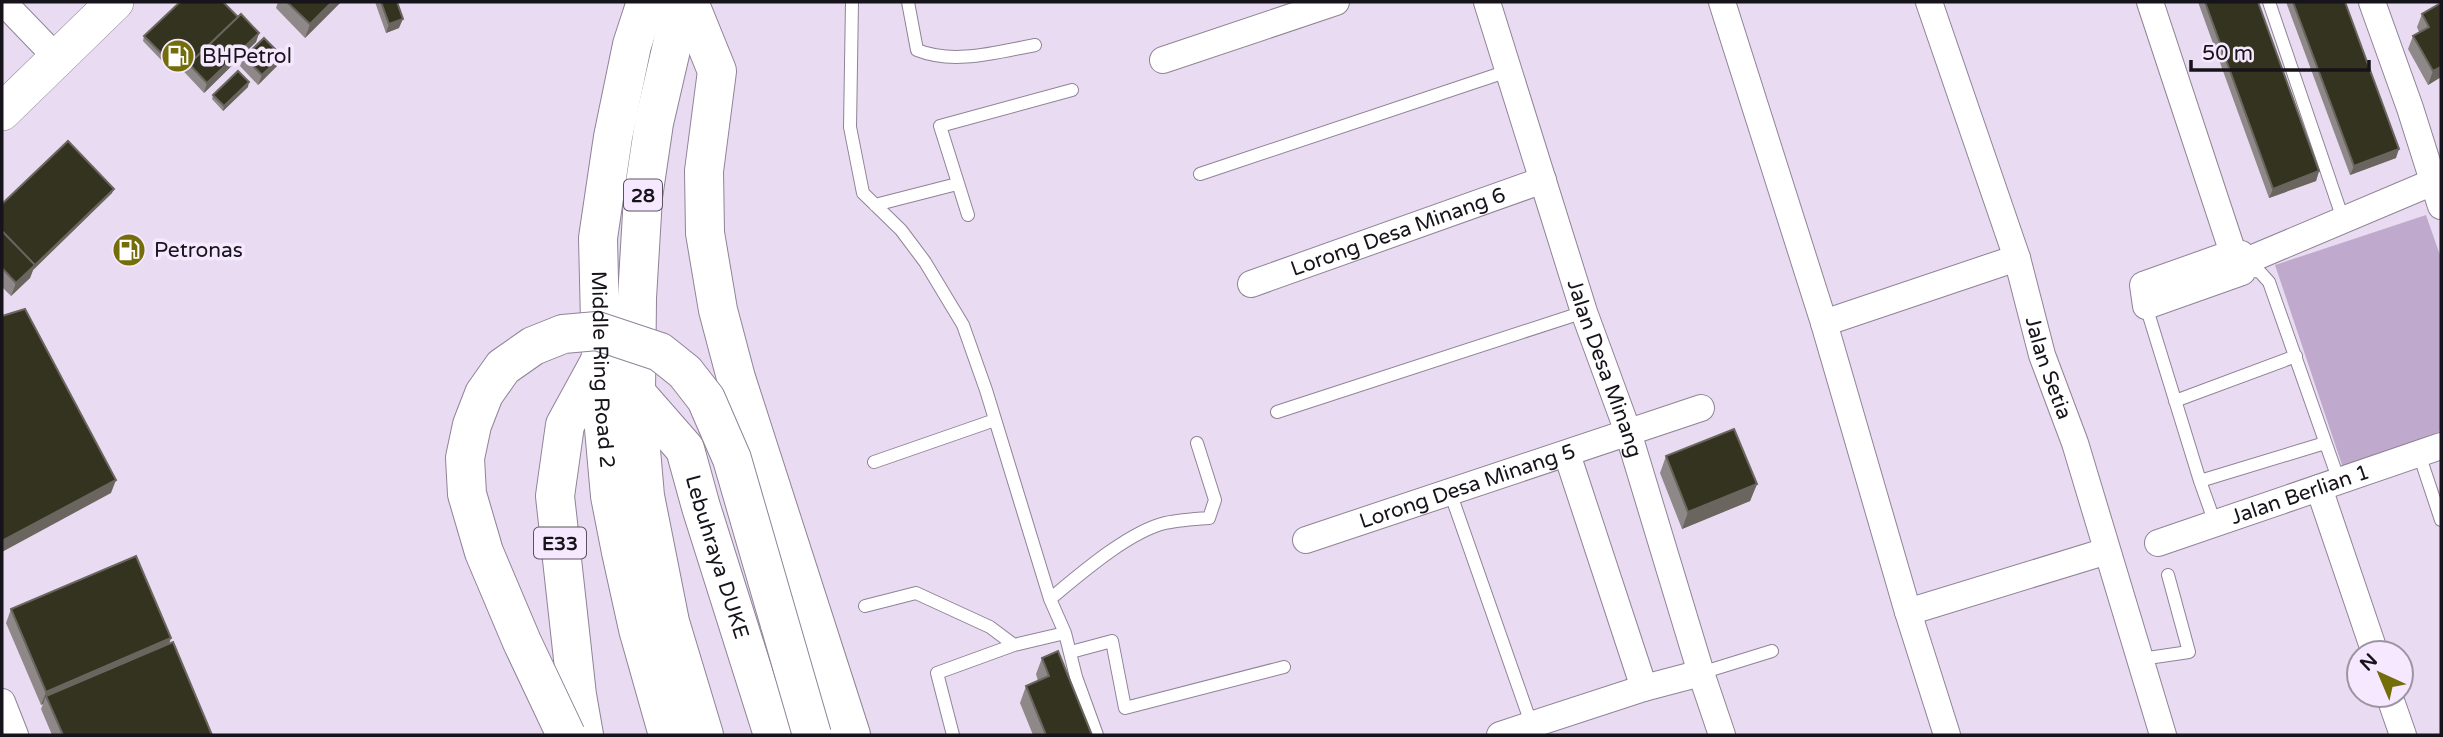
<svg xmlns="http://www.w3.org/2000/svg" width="2443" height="737" viewBox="0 0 2443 737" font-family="'Varela Round',sans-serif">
<rect width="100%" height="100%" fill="#e9dcf2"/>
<path fill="#bfaace" d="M 2426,215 L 2441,258 L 2441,431 L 2343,468 L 2275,265 Z"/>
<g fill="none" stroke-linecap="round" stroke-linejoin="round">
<defs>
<path id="lane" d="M 852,2 L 850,127 L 863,193 L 901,230 L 925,262 L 963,325 L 986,390 L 1050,599
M 908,2 L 917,50 C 954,65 997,52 1035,45
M 2269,2 L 2343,219
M 1200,174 L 1508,71
M 875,205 L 957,184
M 968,215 L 940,126 L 1072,90
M 2242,272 L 2259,271 L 2269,282 L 2339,481
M 2146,306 L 2200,481
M 2175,401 L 2296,356
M 1277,412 L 1584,312
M 2419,454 L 2441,520
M 874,462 L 995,420
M 1450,492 L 1532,726
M 2215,523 L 2200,481 L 2325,443
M 865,606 L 916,593 L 990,627 L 1014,645
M 1065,633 L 1050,599 C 1079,575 1128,532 1165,523 C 1179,520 1194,519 1209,518 L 1215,500 L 1197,443
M 1071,652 L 1112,641 L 1125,708 L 1284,667
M 2141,659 L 2189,652 L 2168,575
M 1701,673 L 1772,651
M 953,735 L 937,673 L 1014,645 L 1065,633 L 1076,677 L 1097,735"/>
<g id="street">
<path d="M 3,2 L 57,58"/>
<path id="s1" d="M 1487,2 L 1584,312 L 1628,432 L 1701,673 L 1722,735"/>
<path d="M 1722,2 L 1824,323 L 1908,612 L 1947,735"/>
<path id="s2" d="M 1929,2 L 2017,258 L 2042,355 L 2075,443 L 2163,735"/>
<path d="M 2150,2 L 2233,253"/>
<path d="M 2372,2 L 2410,108 L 2441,206"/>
<path d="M 1163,60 L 1336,2"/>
<path d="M 2233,253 L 2241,254 L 2246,261 L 2242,272 L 2146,306 L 2143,285 Z"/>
<path d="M 2246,261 L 2433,182"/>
<path id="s3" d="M 1251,284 L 1543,180"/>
<path d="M 1824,323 L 2017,258"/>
<path d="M 1567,454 L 1644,688"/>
<path d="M 2319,488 L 2375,653"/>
<path id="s4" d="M 1306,540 L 1701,408"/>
<path id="s5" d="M 2158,543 L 2441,446"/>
<path d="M 1908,612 L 2107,551"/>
<path d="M 2389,695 L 2403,735"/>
<path d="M 2,702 L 15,735"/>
<path d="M 1500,735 L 1644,688 L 1701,673"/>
</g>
<path id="secondary" d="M 2,112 L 115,2"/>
<g id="highway">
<path id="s6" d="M 646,2 L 632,45 L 613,137 L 598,238 L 602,406 L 610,496 L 621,552 L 638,629 L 668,735"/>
<path d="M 682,2 L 654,123 L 643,197 L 637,298 L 636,393 L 645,496 L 670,622 L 704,735"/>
<path d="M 689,2 L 717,71 L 704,171 L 705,233 L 718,310 L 736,378 L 851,735"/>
<path id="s7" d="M 636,393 L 685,449 L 701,507 L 773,735"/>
<path d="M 584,735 L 577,695 L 555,496 L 565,425 L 600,361"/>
</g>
</defs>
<use href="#lane" stroke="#8f8397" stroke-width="14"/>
<use href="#street" stroke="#8f8397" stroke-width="28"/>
<use href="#secondary" stroke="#8f8397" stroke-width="38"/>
<use href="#highway" stroke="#8f8397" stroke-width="40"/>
<use href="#lane" stroke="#fff" stroke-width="12"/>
<use href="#street" stroke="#fff" stroke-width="26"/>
<use href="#secondary" stroke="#fff" stroke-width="37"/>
<use href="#highway" stroke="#fff" stroke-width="38"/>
<defs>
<path id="highway-bridge" d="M 566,735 L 522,642 L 484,552 L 467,494 L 465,458 L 472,425 L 484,394 L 503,367 L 533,346 L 563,334 L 597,331 L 660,352 L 685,372 L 706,399 L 732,459 L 812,735"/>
</defs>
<use href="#highway-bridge" stroke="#8f8397" stroke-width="40" stroke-linecap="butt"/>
<use href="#highway-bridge" stroke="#fff" stroke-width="38"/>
</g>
<path fill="#8e8889" d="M 278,2 L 341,2 L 305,38 L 276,8 Z
M 375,2 L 397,2 L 399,28 L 386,33 Z
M 2198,2 L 2258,2 L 2319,171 L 2316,181 L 2269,198 Z
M 2286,2 L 2345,2 L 2396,158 L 2350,175 Z
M 2441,3 L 2441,77 L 2428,85 L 2408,49 L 2413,36 L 2419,32 L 2417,27 L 2422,14 Z
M 238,17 L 259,33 L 256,42 L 204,93 L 172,59 L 166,65 L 143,41 L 144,36 Z
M 282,56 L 278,65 L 258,85 L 240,66 L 244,57 Z
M 248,87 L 223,111 L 212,99 L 213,95 Z
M 112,193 L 33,270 L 30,278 L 11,296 L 2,287 L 2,204 Z
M 1666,456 L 1757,484 L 1750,501 L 1682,529 L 1660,473 Z
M 11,609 L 169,643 L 212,735 L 52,735 L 41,709 L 43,704 L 41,705 L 6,623 Z
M 1042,658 L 1092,735 L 1033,735 L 1020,703 L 1026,686 L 1038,681 L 1036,674 Z"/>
<path fill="#6a665f" d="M 332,2 L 341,2 L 305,38 L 310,24 Z
M 403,19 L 399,28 L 386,33 L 389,24 Z
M 259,33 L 256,42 L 204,93 L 207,83 Z
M 282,56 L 278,65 L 258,85 L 262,75 Z
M 2441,67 L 2441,77 L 2428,85 L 2433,71 Z
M 249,82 L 248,87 L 223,111 L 224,106 Z
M 2399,149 L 2396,158 L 2350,175 L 2354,166 Z
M 2319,171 L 2316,181 L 2269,198 L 2273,189 Z
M 114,189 L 112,193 L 33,270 L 30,278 L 11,296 L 16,283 Z
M 116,480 L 111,493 L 2,552 L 2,541 Z
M 1757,484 L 1750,501 L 1682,529 L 1688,512 Z
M 171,638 L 167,651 L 46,696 L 43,704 L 41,705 L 46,692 Z"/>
<path fill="#343320" stroke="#6a665f" stroke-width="2" d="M 180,2 L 223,2 L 238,17 L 189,64 L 187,69 L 174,55 L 168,60 L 144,36 Z
M 287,2 L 332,2 L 310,24 Z
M 381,2 L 397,2 L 403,19 L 389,24 Z
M 2205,2 L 2258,2 L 2319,171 L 2273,189 Z
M 2293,2 L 2345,2 L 2399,149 L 2354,166 Z
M 2441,3 L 2441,67 L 2433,71 L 2413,36 L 2429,27 L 2422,14 Z
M 241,14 L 259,33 L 207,83 L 189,64 Z
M 264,38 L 282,56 L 262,75 L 244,57 Z
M 238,71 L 249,82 L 224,106 L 213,95 Z
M 68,141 L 114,189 L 33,267 L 35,265 L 2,231 L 2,204 Z
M 2,231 L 35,265 L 16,283 L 2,268 Z
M 25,309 L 116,480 L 2,541 L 2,316 Z
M 1734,429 L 1757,484 L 1688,512 L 1666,456 Z
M 136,556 L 171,638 L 46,692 L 11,609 Z
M 173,642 L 212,735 L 63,735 L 46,696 Z
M 1058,651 L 1092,735 L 1046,735 L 1026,686 L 1049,676 L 1042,658 Z"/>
<defs>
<symbol id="fuel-disc" viewBox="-11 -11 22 22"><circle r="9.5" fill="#736d0a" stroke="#f6e9ff"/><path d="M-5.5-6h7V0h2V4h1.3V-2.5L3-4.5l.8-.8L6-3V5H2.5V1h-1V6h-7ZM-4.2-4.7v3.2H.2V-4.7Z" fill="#fff"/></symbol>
</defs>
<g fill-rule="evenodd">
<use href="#fuel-disc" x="159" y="37" width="38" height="38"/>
<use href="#fuel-disc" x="110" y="231" width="38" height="38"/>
</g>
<g text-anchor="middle" stroke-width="7" stroke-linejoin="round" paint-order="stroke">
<g fill="#f6e9ff" stroke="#5a535f" stroke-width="2">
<rect x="624" y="179.5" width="38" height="31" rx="5"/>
<rect x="534" y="527.5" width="52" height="31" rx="5"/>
</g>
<g font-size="19" font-weight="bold" fill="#17131a">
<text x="643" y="202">28</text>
<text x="560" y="550">E33</text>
</g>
<g font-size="21" fill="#17131a" stroke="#f6e9ff" text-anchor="start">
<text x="202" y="63">BHPetrol</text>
<text x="154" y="257">Petronas</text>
</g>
<g font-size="21" fill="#17131a" stroke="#f6e9ff">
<text dy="7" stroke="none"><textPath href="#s3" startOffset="156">Lorong Desa Minang 6</textPath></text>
<text dy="7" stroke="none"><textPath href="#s2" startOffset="385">Jalan Setia</textPath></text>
<text dy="7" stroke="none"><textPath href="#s1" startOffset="385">Jalan Desa Minang</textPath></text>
<text dy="7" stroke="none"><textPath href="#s6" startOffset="373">Middle Ring Road 2</textPath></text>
<text dy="7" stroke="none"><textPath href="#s4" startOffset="170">Lorong Desa Minang 5</textPath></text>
<text dy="7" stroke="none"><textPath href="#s5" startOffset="150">Jalan Berlian 1</textPath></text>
<text dy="7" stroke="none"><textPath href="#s7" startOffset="187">Lebuhraya DUKE</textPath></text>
</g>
</g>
<rect width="2443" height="737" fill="none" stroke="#17131a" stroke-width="7"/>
<g transform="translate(2380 674) rotate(316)"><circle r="33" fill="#f6e9ff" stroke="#9d93a3" stroke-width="2"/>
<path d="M0-5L12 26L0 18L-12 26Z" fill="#736d0a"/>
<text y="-10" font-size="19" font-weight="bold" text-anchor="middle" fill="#17131a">N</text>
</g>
<path d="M2191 60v10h178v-10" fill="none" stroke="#17131a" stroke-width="3.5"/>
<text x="2202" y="60" font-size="21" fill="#17131a" stroke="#f6e9ff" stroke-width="5" paint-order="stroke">50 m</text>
</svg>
